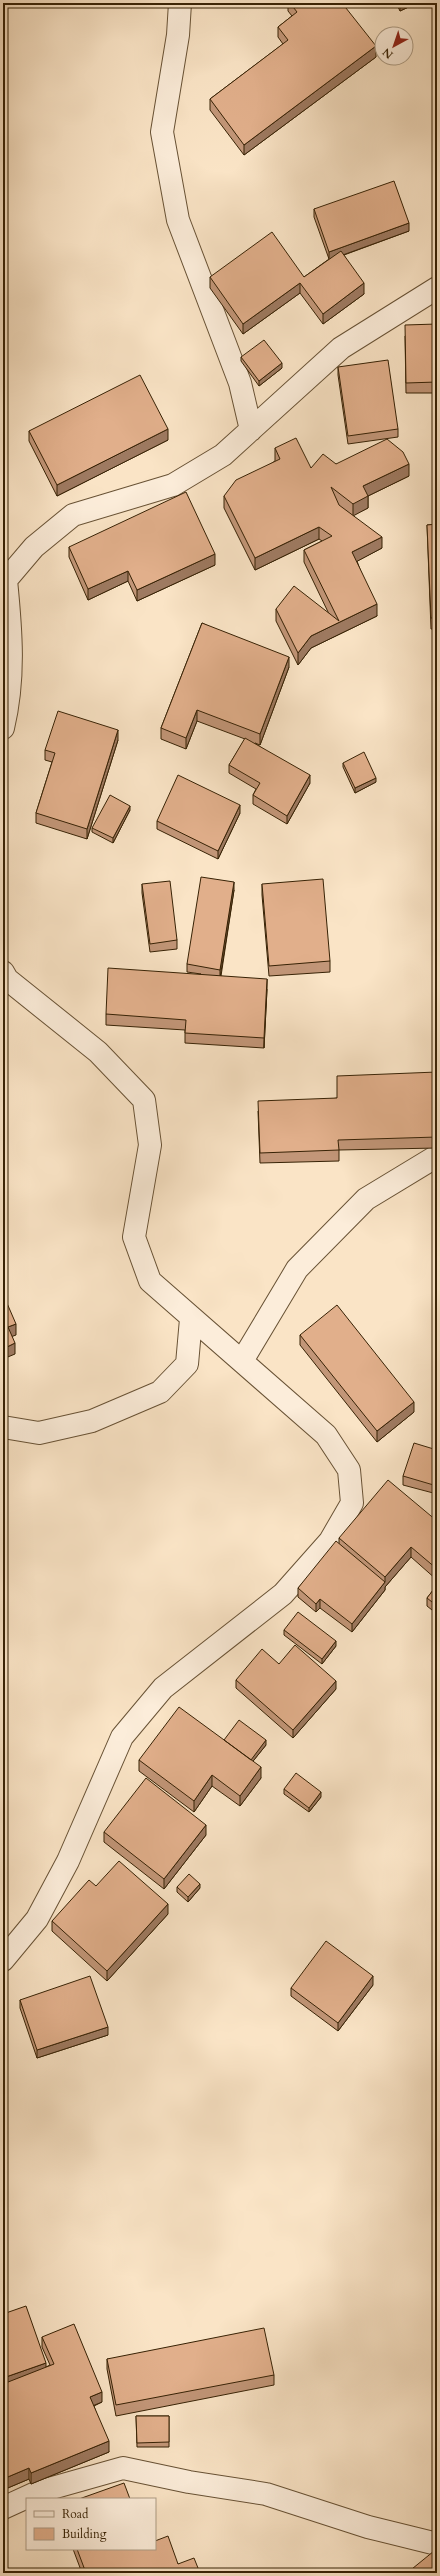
<svg xmlns="http://www.w3.org/2000/svg" width="440" height="2576" viewBox="0 0 440 2576" font-family="Cardo,serif">
<rect width="100%" height="100%" fill="#fae4c6"/>
<filter id="stains"><feTurbulence type="fractalNoise" baseFrequency=".005" numOctaves="4"/><feColorMatrix values="0 0 0 0 .2 0 0 0 0 .09 0 0 0 0 .02 0 0 0 .5 -.17"/></filter>
<radialGradient id="worn" r=".72"><stop offset=".6" stop-color="#630" stop-opacity="0"/><stop offset="1" stop-color="#630" stop-opacity=".3"/></radialGradient>
<g fill="none" stroke-linecap="round" stroke-linejoin="round">
<defs>
<path id="minor" d="M 180,3 L 178,35 L 162,132 L 178,220 L 240,383 L 251,430
M 3,728 C 15,678 11,630 6,580 L 34,547 L 73,515 L 173,485 L 223,455 L 341,348 L 437,288
M 3,972 L 7,979 L 98,1052 L 144,1100 L 150,1145 L 134,1237 L 150,1281 L 326,1435 L 349,1470 L 352,1503 L 330,1541 L 283,1594 L 163,1688 L 122,1737 L 68,1861 L 37,1919 L 3,1960
M 242,1361 L 297,1269 L 366,1199 L 437,1156
M 3,1427 L 39,1433 L 92,1421 L 160,1392 L 187,1364 L 191,1319
M 3,2508 L 38,2492 L 123,2468 L 189,2482 L 266,2494 L 368,2527 L 437,2544"/>
</defs>
<use href="#minor" stroke="#685235" stroke-width="24"/>
<use href="#minor" stroke="#fcedda" stroke-width="22"/>
</g>
<path fill="#c29678" stroke="#372205" d="M 288,3 L 342,3 L 376,57 L 244,155 L 210,110 L 210,99 L 283,44 L 278,37 L 278,27 L 292,16 L 288,11 Z
M 396,3 L 417,3 L 400,11 Z
M 314,209 L 409,231 L 344,255 L 364,294 L 323,324 L 300,293 L 243,334 L 210,288 L 210,277 L 304,277 L 329,259 L 314,217 Z
M 437,324 L 437,393 L 406,393 L 405,336 Z
M 241,357 L 282,368 L 259,386 L 241,361 Z
M 338,367 L 398,429 L 398,437 L 348,444 L 338,375 Z
M 29,431 L 168,440 L 57,496 L 29,441 Z
M 275,448 L 311,468 L 336,464 L 409,476 L 368,496 L 368,508 L 353,515 L 382,548 L 357,561 L 377,616 L 311,648 L 298,665 L 276,621 L 276,609 L 329,614 L 304,562 L 304,550 L 322,541 L 319,539 L 255,570 L 224,508 L 224,496 L 275,461 Z
M 437,524 L 437,629 L 431,629 L 427,525 Z
M 69,547 L 215,565 L 137,601 L 128,581 L 88,600 L 69,557 Z
M 202,623 L 289,667 L 260,745 L 255,743 L 310,783 L 287,824 L 253,804 L 253,795 L 256,789 L 229,773 L 229,765 L 245,739 L 197,721 L 186,749 L 161,739 L 161,728 Z
M 118,740 L 87,839 L 36,823 L 36,813 L 52,762 L 45,760 L 45,750 Z
M 343,763 L 376,782 L 355,793 L 343,767 Z
M 130,810 L 113,843 L 92,832 L 92,828 Z
M 240,813 L 218,859 L 157,829 L 157,821 Z
M 142,884 L 177,940 L 177,949 L 150,952 L 142,893 Z
M 262,884 L 330,961 L 330,972 L 269,976 L 262,895 Z
M 234,890 L 221,976 L 267,989 L 264,1048 L 185,1043 L 185,1030 L 106,1025 L 106,1014 L 201,974 L 187,972 L 187,964 Z
M 437,1072 L 437,1148 L 339,1150 L 339,1161 L 260,1163 L 258,1111 L 337,1098 Z
M 300,1335 L 414,1412 L 377,1442 L 300,1345 Z
M 437,1450 L 437,1494 L 403,1485 L 403,1476 Z
M 437,1521 L 437,1580 L 411,1557 L 385,1587 L 385,1590 L 352,1632 L 320,1608 L 316,1612 L 298,1597 L 298,1588 L 339,1544 L 339,1538 Z
M 437,1585 L 437,1614 L 427,1606 L 427,1598 Z
M 284,1630 L 336,1646 L 322,1664 L 284,1635 Z
M 279,1664 L 336,1689 L 293,1738 L 236,1688 L 236,1680 Z
M 224,1740 L 266,1745 L 253,1761 L 261,1778 L 240,1806 L 212,1786 L 194,1812 L 139,1771 L 139,1760 Z
M 284,1789 L 321,1797 L 309,1812 L 284,1794 Z
M 104,1832 L 206,1835 L 164,1889 L 104,1842 Z
M 96,1886 L 168,1914 L 107,1981 L 52,1931 L 52,1921 Z
M 177,1887 L 200,1888 L 188,1902 L 177,1892 Z
M 373,1985 L 338,2031 L 291,1996 L 291,1988 Z
M 20,2000 L 108,2035 L 37,2058 L 20,2008 Z
M 3,2314 L 46,2367 L 50,2365 L 42,2347 L 42,2337 L 102,2402 L 94,2406 L 109,2452 L 31,2484 L 29,2479 L 3,2490 Z
M 107,2359 L 274,2375 L 274,2385 L 116,2416 L 107,2369 Z
M 136,2416 L 169,2416 L 169,2447 L 137,2447 Z
M 73,2549 L 155,2549 L 178,2564 L 200,2573 L 82,2573 Z"/>
<path fill="#9e7a61" stroke="#372205" d="M 400,3 L 417,3 L 400,11 Z
M 376,46 L 376,57 L 244,155 L 244,145 Z
M 409,223 L 409,231 L 329,260 L 329,252 Z
M 300,283 L 300,293 L 243,334 L 243,324 Z
M 364,283 L 364,294 L 323,324 L 323,314 Z
M 282,363 L 282,368 L 259,386 L 259,381 Z
M 168,429 L 168,440 L 57,496 L 57,485 Z
M 409,464 L 409,476 L 368,496 L 368,508 L 353,516 L 353,504 L 363,486 Z
M 319,527 L 319,539 L 255,570 L 255,558 Z
M 382,537 L 382,548 L 352,564 L 352,552 Z
M 215,554 L 215,565 L 137,601 L 137,590 Z
M 128,571 L 128,581 L 88,600 L 88,589 Z
M 377,604 L 377,616 L 311,648 L 298,665 L 298,653 L 311,636 Z
M 289,657 L 289,667 L 260,745 L 260,734 Z
M 197,710 L 197,721 L 186,749 L 186,738 Z
M 118,730 L 118,740 L 87,839 L 87,829 Z
M 310,775 L 310,783 L 287,824 L 287,816 Z
M 376,778 L 376,782 L 355,793 L 355,788 Z
M 240,805 L 240,813 L 218,859 L 218,851 Z
M 130,806 L 130,810 L 113,843 L 113,838 Z
M 234,882 L 234,890 L 220,978 L 220,970 Z
M 267,979 L 267,989 L 264,1048 L 264,1038 Z
M 16,1324 L 16,1335 L 8,1338 L 8,1327 Z
M 15,1343 L 15,1354 L 3,1359 L 3,1349 Z
M 414,1402 L 414,1412 L 377,1442 L 377,1431 Z
M 411,1547 L 411,1557 L 385,1587 L 385,1590 L 352,1632 L 352,1624 L 385,1582 L 385,1577 Z
M 320,1599 L 320,1608 L 316,1612 L 316,1604 Z
M 336,1641 L 336,1646 L 322,1664 L 322,1659 Z
M 336,1681 L 336,1689 L 293,1738 L 293,1730 Z
M 266,1740 L 266,1745 L 250,1765 L 250,1760 Z
M 261,1767 L 261,1778 L 240,1806 L 240,1796 Z
M 212,1775 L 212,1786 L 194,1812 L 194,1801 Z
M 321,1792 L 321,1797 L 309,1812 L 309,1808 Z
M 206,1825 L 206,1835 L 164,1889 L 164,1879 Z
M 200,1884 L 200,1888 L 188,1902 L 188,1897 Z
M 168,1904 L 168,1914 L 107,1981 L 107,1971 Z
M 373,1976 L 373,1985 L 338,2031 L 338,2023 Z
M 108,2027 L 108,2035 L 37,2058 L 37,2050 Z
M 46,2363 L 46,2372 L 3,2386 L 3,2378 Z
M 102,2392 L 102,2402 L 90,2407 L 90,2397 Z
M 109,2441 L 109,2452 L 31,2484 L 31,2473 Z
M 29,2468 L 29,2479 L 3,2490 L 3,2479 Z"/>
<path fill="#e1af8b" stroke="#372205" d="M 290,3 L 342,3 L 376,46 L 244,145 L 210,99 L 288,40 L 278,27 L 297,12 Z
M 394,181 L 409,223 L 329,252 L 314,209 Z
M 272,232 L 304,277 L 341,251 L 364,283 L 323,314 L 300,283 L 243,324 L 210,277 Z
M 437,324 L 437,386 L 437,382 L 406,383 L 405,325 Z
M 264,340 L 282,363 L 259,381 L 241,357 Z
M 388,360 L 398,429 L 348,436 L 338,367 Z
M 140,375 L 168,429 L 57,485 L 29,431 Z
M 296,438 L 311,468 L 323,454 L 336,464 L 387,439 L 403,452 L 409,464 L 363,486 L 368,496 L 353,504 L 331,487 L 339,505 L 382,537 L 352,552 L 377,604 L 311,636 L 298,653 L 276,609 L 294,586 L 339,621 L 304,550 L 332,536 L 319,527 L 255,558 L 224,496 L 236,480 L 280,459 L 275,448 Z
M 186,492 L 215,554 L 137,590 L 128,571 L 88,589 L 69,547 Z
M 437,524 L 437,618 L 431,618 L 427,525 Z
M 202,623 L 289,657 L 260,734 L 197,710 L 186,738 L 161,728 Z
M 58,711 L 118,730 L 87,829 L 36,813 L 55,753 L 45,750 Z
M 245,738 L 310,775 L 287,816 L 253,795 L 260,783 L 229,765 Z
M 364,752 L 376,778 L 355,788 L 343,763 Z
M 178,775 L 240,805 L 218,851 L 157,821 Z
M 110,795 L 130,806 L 113,838 L 92,828 Z
M 201,877 L 234,882 L 220,970 L 187,964 Z
M 323,879 L 330,961 L 269,966 L 262,884 Z
M 170,881 L 177,940 L 150,944 L 142,884 Z
M 108,968 L 267,979 L 264,1038 L 185,1033 L 186,1020 L 106,1014 Z
M 437,1072 L 437,1137 L 338,1140 L 339,1150 L 260,1153 L 258,1101 L 337,1098 L 337,1076 Z
M 3,1294 L 16,1324 L 8,1327 L 15,1343 L 3,1349 Z
M 337,1305 L 414,1402 L 377,1431 L 300,1335 Z
M 414,1443 L 437,1450 L 437,1486 L 403,1476 Z
M 388,1480 L 437,1521 L 437,1569 L 411,1547 L 385,1577 L 339,1538 Z
M 336,1541 L 385,1582 L 352,1624 L 320,1599 L 316,1604 L 298,1588 Z
M 437,1585 L 437,1606 L 427,1598 Z
M 298,1612 L 336,1641 L 322,1659 L 284,1630 Z
M 295,1645 L 336,1681 L 293,1730 L 236,1680 L 262,1649 L 279,1664 Z
M 179,1707 L 261,1767 L 240,1796 L 212,1775 L 194,1801 L 139,1760 Z
M 239,1720 L 266,1740 L 251,1760 L 224,1740 Z
M 296,1773 L 321,1792 L 309,1808 L 284,1789 Z
M 146,1778 L 206,1825 L 164,1879 L 104,1832 Z
M 119,1861 L 168,1904 L 107,1971 L 52,1921 L 89,1880 L 96,1886 Z
M 189,1874 L 200,1884 L 188,1897 L 177,1887 Z
M 326,1941 L 373,1976 L 338,2023 L 291,1988 Z
M 90,1976 L 108,2027 L 37,2050 L 20,2000 Z
M 26,2306 L 46,2363 L 3,2378 L 3,2314 Z
M 74,2324 L 102,2392 L 90,2397 L 109,2441 L 31,2473 L 29,2468 L 3,2479 L 3,2384 L 54,2364 L 42,2337 Z
M 264,2328 L 274,2375 L 116,2405 L 107,2359 Z
M 136,2416 L 169,2416 L 169,2442 L 137,2443 Z
M 124,2483 L 130,2499 L 79,2499 Z
M 168,2536 L 178,2564 L 194,2558 L 200,2573 L 119,2573 L 118,2572 L 116,2573 L 86,2573 L 77,2549 L 155,2549 L 155,2541 Z
M 434,2551 L 437,2555 L 437,2573 L 407,2573 Z"/>
<rect width="440" height="2576" fill="none" stroke="#fae4c6" stroke-width="16"/>
<rect x="4" y="4" width="432" height="2568" fill="none" stroke="#372205" stroke-width="2"/>
<rect x="8" y="8" width="424" height="2560" fill="none" stroke="#372205"/>
<rect x="26" y="2498" width="130" height="52" fill="#fcedda" stroke="#ad9c85"/>
<rect x="34" y="2511" width="20" height="6" fill="#fcedda" stroke="#ad9c85"/>
<text x="62" y="2518" font-size="12" fill="#372205">Road</text>
<rect x="34" y="2528" width="20" height="12" fill="#e1af8b" stroke="#ad9c85"/>
<text x="62" y="2538" font-size="12" fill="#372205">Building</text>
<g transform="translate(394 46) rotate(220)"><circle r="19" fill="#fcedda" stroke="#ad9c85"/>
<path d="M0-3L7 15L0 10L-7 15Z" fill="#8f2418"/>
<text y="-6" font-size="11" font-weight="bold" text-anchor="middle" fill="#372205">N</text>
</g>
<rect width="100%" height="100%" filter="url(#stains)"/>
<rect width="100%" height="100%" fill="url(#worn)"/>
</svg>
